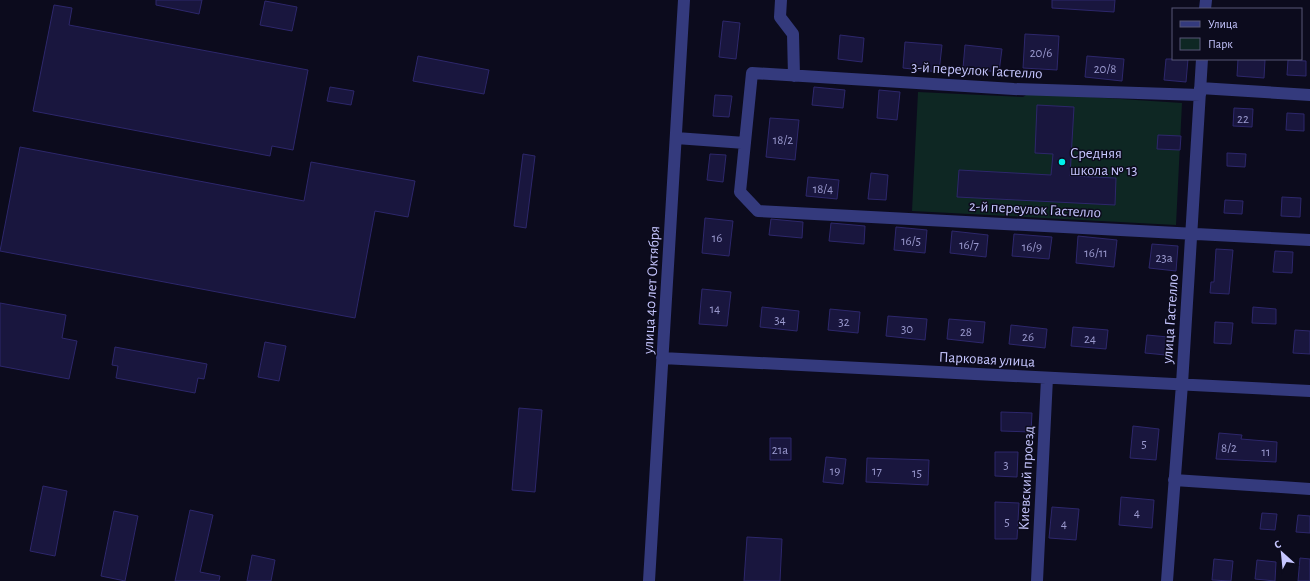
<svg xmlns="http://www.w3.org/2000/svg" width="1310" height="581" viewBox="0 0 1310 581" font-family="'Alegreya Sans',sans-serif">
<rect width="100%" height="100%" fill="#0c0b1d"/>
<path fill="#0e2723" d="M 918,92 L 1023,97 L 1029,93 L 1182,103 L 1176,225 L 912,211 Z"/>
<path fill="#19163e" stroke="#2d276b" d="M 156,0 L 202,0 L 199,14 L 156,5 Z
M 1052,0 L 1115,0 L 1114,12 L 1052,8 Z
M 265,1 L 297,7 L 292,31 L 260,25 Z
M 54,5 L 72,8 L 69,25 L 308,70 L 293,150 L 272,146 L 270,156 L 33,111 Z
M 723,21 L 740,23 L 736,59 L 719,57 Z
M 1025,34 L 1059,36 L 1057,70 L 1023,68 Z
M 840,35 L 864,38 L 862,62 L 838,59 Z
M 905,42 L 942,45 L 939,72 L 903,68 Z
M 965,45 L 1002,49 L 999,72 L 963,68 Z
M 418,56 L 489,70 L 484,94 L 413,81 Z
M 1087,56 L 1124,59 L 1122,81 L 1085,77 Z
M 1166,59 L 1188,59 L 1186,82 L 1164,80 Z
M 1238,59 L 1265,60 L 1264,78 L 1237,76 Z
M 1288,60 L 1306,61 L 1306,76 L 1287,75 Z
M 330,87 L 354,91 L 351,105 L 327,101 Z
M 814,87 L 845,90 L 843,108 L 812,105 Z
M 879,90 L 900,92 L 897,120 L 877,118 Z
M 715,95 L 732,96 L 729,117 L 713,116 Z
M 1037,105 L 1074,107 L 1070,176 L 1116,178 L 1115,205 L 957,197 L 959,170 L 1051,175 L 1053,154 L 1035,153 Z
M 1234,108 L 1253,109 L 1252,127 L 1233,126 Z
M 1287,113 L 1304,114 L 1304,131 L 1286,130 Z
M 770,118 L 799,120 L 795,160 L 766,157 Z
M 1158,135 L 1181,136 L 1180,150 L 1157,149 Z
M 20,147 L 304,201 L 311,162 L 415,181 L 408,217 L 375,211 L 355,318 L 0,251 Z
M 1227,153 L 1246,154 L 1245,167 L 1227,166 Z
M 523,154 L 535,156 L 526,228 L 514,226 Z
M 710,154 L 726,155 L 723,182 L 707,180 Z
M 871,173 L 888,175 L 886,200 L 868,199 Z
M 808,177 L 839,180 L 837,199 L 806,196 Z
M 1282,197 L 1301,198 L 1300,217 L 1281,216 Z
M 1225,200 L 1243,201 L 1242,214 L 1224,213 Z
M 705,218 L 733,221 L 729,256 L 702,253 Z
M 771,219 L 803,222 L 802,238 L 769,235 Z
M 831,223 L 865,226 L 864,244 L 829,241 Z
M 896,227 L 927,230 L 925,253 L 894,250 Z
M 952,231 L 988,235 L 986,257 L 950,253 Z
M 1014,234 L 1052,237 L 1049,259 L 1012,256 Z
M 1078,236 L 1117,240 L 1114,267 L 1076,263 Z
M 1152,244 L 1178,246 L 1176,271 L 1149,268 Z
M 1216,249 L 1233,250 L 1229,294 L 1210,293 L 1211,282 L 1214,282 Z
M 1275,251 L 1293,252 L 1292,273 L 1273,272 Z
M 702,289 L 731,292 L 727,326 L 699,324 Z
M 0,303 L 66,315 L 62,338 L 77,341 L 69,379 L 0,366 Z
M 762,307 L 799,311 L 797,331 L 760,327 Z
M 1253,307 L 1276,309 L 1276,324 L 1252,323 Z
M 830,309 L 860,312 L 858,333 L 828,330 Z
M 888,316 L 927,319 L 925,340 L 886,336 Z
M 949,319 L 985,322 L 983,343 L 947,339 Z
M 1215,322 L 1233,323 L 1231,344 L 1214,343 Z
M 1011,325 L 1047,329 L 1045,348 L 1009,344 Z
M 1073,327 L 1108,330 L 1106,349 L 1071,346 Z
M 1295,330 L 1310,331 L 1310,354 L 1293,353 Z
M 1147,335 L 1168,337 L 1166,355 L 1145,353 Z
M 265,342 L 286,346 L 279,381 L 258,377 Z
M 115,347 L 207,364 L 204,379 L 198,378 L 195,393 L 116,378 L 118,366 L 112,365 Z
M 519,408 L 542,410 L 535,492 L 512,490 Z
M 1001,412 L 1032,413 L 1031,432 L 1001,431 Z
M 1133,426 L 1159,429 L 1156,460 L 1130,458 Z
M 1219,433 L 1242,435 L 1241,439 L 1277,442 L 1276,462 L 1216,459 Z
M 770,438 L 791,438 L 791,460 L 770,460 Z
M 995,452 L 1018,452 L 1017,477 L 995,476 Z
M 826,457 L 846,459 L 843,484 L 823,482 Z
M 867,458 L 929,460 L 928,485 L 866,482 Z
M 43,486 L 67,491 L 55,556 L 30,551 Z
M 1121,497 L 1154,500 L 1152,528 L 1119,525 Z
M 995,502 L 1019,503 L 1017,539 L 995,539 Z
M 1052,507 L 1079,509 L 1076,540 L 1049,538 Z
M 190,510 L 213,515 L 200,572 L 220,576 L 219,581 L 175,581 Z
M 114,511 L 138,516 L 125,581 L 101,576 Z
M 1262,513 L 1277,514 L 1275,530 L 1260,529 Z
M 1298,515 L 1310,516 L 1310,533 L 1296,532 Z
M 747,537 L 782,539 L 780,581 L 744,581 Z
M 252,555 L 275,560 L 271,581 L 247,581 Z
M 1300,558 L 1310,559 L 1310,581 L 1298,581 Z
M 1214,559 L 1233,561 L 1231,581 L 1212,580 Z
M 1257,560 L 1276,562 L 1275,581 L 1255,579 Z"/>
<g fill="none" stroke-linecap="round" stroke-linejoin="round">
<path stroke="#343a7d" stroke-width="12" d="M 781,0 L 780,17 L 793,34 L 794,76
M 1205,9 L 1206,0
M 1200,88 L 1310,95
M 1200,95 L 1014,89 L 752,73 L 740,192 L 758,211 L 1310,240
M 676,138 L 745,143
M 662,358 L 1310,391
M 1174,480 L 1310,489
M 649,581 L 684,0
M 1037,581 L 1047,378
M 1167,581 L 1182,384 L 1202,59"/>
</g>
<circle fill="#00f1ec" stroke="#0c0b1d" stroke-width="1.5" cx="1062" cy="162" r="4"/>
<g text-anchor="middle" stroke-width="3" stroke-linejoin="round" paint-order="stroke">
<g font-size="13" fill="#9b9acf">
<text x="1041" y="57">20/6</text>
<text x="1105" y="73">20/8</text>
<text x="1243" y="123">22</text>
<text x="783" y="144">18/2</text>
<text x="823" y="193">18/4</text>
<text x="717" y="242">16</text>
<text x="911" y="245">16/5</text>
<text x="969" y="249">16/7</text>
<text x="1032" y="251">16/9</text>
<text x="1096" y="257">16/11</text>
<text x="1164" y="262">23а</text>
<text x="715" y="313">14</text>
<text x="780" y="324">34</text>
<text x="844" y="326">32</text>
<text x="907" y="333">30</text>
<text x="966" y="336">28</text>
<text x="1028" y="341">26</text>
<text x="1090" y="343">24</text>
<text x="1144" y="448">5</text>
<text x="1229" y="452">8/2</text>
<text x="780" y="454">21а</text>
<text x="1266" y="456">11</text>
<text x="1006" y="469">3</text>
<text x="835" y="475">19</text>
<text x="877" y="475">17</text>
<text x="917" y="477">15</text>
<text x="1137" y="517">4</text>
<text x="1007" y="526">5</text>
<text x="1064" y="528">4</text>
</g>
<g font-size="15" fill="#c6c6ff" stroke="#0c0b1d">
<text transform="translate(977 70) rotate(3)" y="5">3-й переулок Гастелло</text>
<text transform="translate(1035 209) rotate(3)" y="5">2-й переулок Гастелло</text>
<text transform="translate(651 290) rotate(-87)" y="5">улица 40 лет Октября</text>
<text transform="translate(1170 319) rotate(-86)" y="5">улица Гастелло</text>
<text transform="translate(987 359) rotate(3)" y="5">Парковая улица</text>
<text transform="translate(1026 478) rotate(-87)" y="5">Киевский проезд</text>
</g>
<g font-size="15" fill="#c6c6ff" stroke="#0c0b1d" text-anchor="start">
<text x="1070" y="158">Средняя<tspan x="1070" dy="17">школа № 13</tspan></text>
</g>
</g>
<rect x="1172" y="8" width="130" height="52" fill="#0c0b1d" stroke="#565677"/>
<rect x="1180" y="21" width="20" height="6" fill="#343a7d" stroke="#565677"/>
<text x="1208" y="28" font-size="12" fill="#c6c6ff">Улица</text>
<rect x="1180" y="38" width="20" height="12" fill="#0e2723" stroke="#565677"/>
<text x="1208" y="48" font-size="12" fill="#c6c6ff">Парк</text>
<g transform="translate(1282 553) rotate(333)" stroke="#0c0b1d" stroke-width="3" paint-order="stroke">
<path d="M0-3L7 15L0 10L-7 15Z" fill="#c6c6ff"/>
<text y="-6" font-size="11" font-weight="bold" text-anchor="middle" fill="#c6c6ff">С</text>
</g>
</svg>
